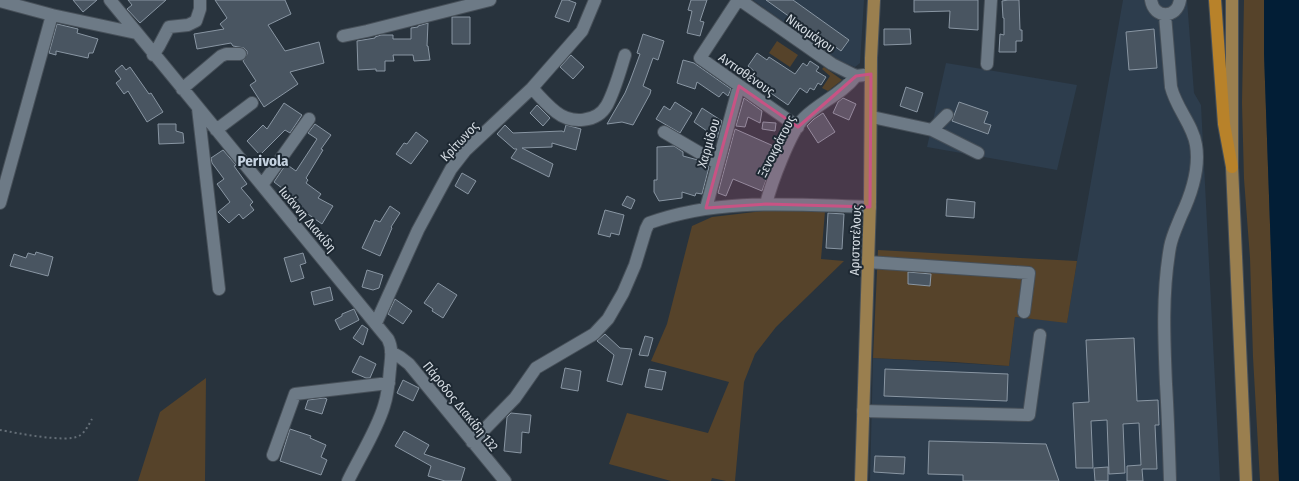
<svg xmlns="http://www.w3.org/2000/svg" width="1299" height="481" viewBox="0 0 1299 481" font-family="'Fira Sans Condensed',sans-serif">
<rect width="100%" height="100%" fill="#28333d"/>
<path fill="#2d3d4d" d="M 753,0 L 864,0 L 860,63 L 855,67 L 836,59 Z
M 1123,0 L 1187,0 L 1194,93 L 1201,105 L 1220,481 L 870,481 L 873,358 L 1009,366 L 1015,317 L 1067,322 L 1077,261 Z
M 946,63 L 1077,85 L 1057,170 L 927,147 Z"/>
<path fill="#56432a" d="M 1244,0 L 1264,0 L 1264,53 L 1279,481 L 1260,481 L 1253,357 L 1250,258 L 1244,179 L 1242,103 Z
M 777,41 L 798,55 L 790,67 L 769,53 Z
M 824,67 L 842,80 L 828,91 L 822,88 L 830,76 L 822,69 Z
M 763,211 L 825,211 L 821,259 L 844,261 L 776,327 L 755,354 L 744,382 L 735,481 L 726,481 L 712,478 L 711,481 L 671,481 L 609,464 L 627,413 L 708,433 L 729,382 L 651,361 L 667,324 L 692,226 L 712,217 Z
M 878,250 L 1077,261 L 1067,323 L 1015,317 L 1009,366 L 954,362 L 873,358 Z
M 206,378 L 205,481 L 138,481 L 160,412 Z"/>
<path fill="#021e36" d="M 1264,0 L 1299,0 L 1299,481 L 1279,481 L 1264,53 Z"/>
<path fill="#495561" stroke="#8996a3" d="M 73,0 L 97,0 L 83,12 Z
M 128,0 L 166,0 L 140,23 L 127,9 L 132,5 Z
M 215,0 L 285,0 L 291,14 L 268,25 L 285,51 L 319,42 L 324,63 L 290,72 L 298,84 L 264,107 L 250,85 L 256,81 L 243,61 L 247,54 L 247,51 L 244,48 L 233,46 L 231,43 L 197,49 L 194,34 L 224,29 L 220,24 L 227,18 Z
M 562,0 L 568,0 L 576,3 L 569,22 L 555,17 Z
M 691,0 L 707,0 L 700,21 L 704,22 L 700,36 L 687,33 L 692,11 L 688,10 Z
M 766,0 L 793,0 L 849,40 L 841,51 L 826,40 L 825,42 Z
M 914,0 L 978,0 L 978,30 L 949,28 L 950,11 L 914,12 Z
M 1008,0 L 1019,0 L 1020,30 L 1022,30 L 1022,41 L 1016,41 L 1016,52 L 999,52 L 1000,34 L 1004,35 L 1004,18 L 1003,18 L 1002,1 Z
M 452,17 L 470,17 L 470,44 L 452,44 Z
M 428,23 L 427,46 L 428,46 L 430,60 L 414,61 L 413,55 L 393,55 L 394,61 L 385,61 L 385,71 L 376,71 L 376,69 L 358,70 L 357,41 L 375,38 L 375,37 L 381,35 L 393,35 L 393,39 L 411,39 L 411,28 L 418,27 L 418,26 Z
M 57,24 L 78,29 L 77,33 L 98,39 L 93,53 L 89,53 L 88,58 L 56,51 L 56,55 L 49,53 Z
M 884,29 L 910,29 L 911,44 L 884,45 Z
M 1154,29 L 1157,68 L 1129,70 L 1126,32 Z
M 643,34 L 664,41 L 658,60 L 653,58 L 643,86 L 651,90 L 650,94 L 633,125 L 622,122 L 607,124 L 625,93 L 630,81 L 640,54 L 637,53 Z
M 757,53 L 767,60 L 769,57 L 795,74 L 803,63 L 807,66 L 810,61 L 819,67 L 816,71 L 826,77 L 821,85 L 818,83 L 814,90 L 810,88 L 807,93 L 800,88 L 788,105 L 749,78 L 754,71 L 748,66 Z
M 571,55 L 584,67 L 573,79 L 560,67 Z
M 683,60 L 694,63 L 731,89 L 728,96 L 723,92 L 719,97 L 697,82 L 695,89 L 677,83 Z
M 122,65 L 126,70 L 130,67 L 149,94 L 151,93 L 163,112 L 147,122 L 128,91 L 124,94 L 116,83 L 121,79 L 115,71 Z
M 906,87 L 923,93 L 917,112 L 900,106 Z
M 744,98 L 762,111 L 760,123 L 748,117 L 745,127 L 736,126 Z
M 843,98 L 856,104 L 849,120 L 833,113 L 838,102 Z
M 675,102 L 692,113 L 680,133 L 656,119 L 664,106 L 670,110 Z
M 959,102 L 988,112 L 984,123 L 991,125 L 988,134 L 952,121 Z
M 284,103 L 302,115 L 290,133 L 285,130 L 260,155 L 247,141 L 263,125 L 267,129 Z
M 537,105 L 550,118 L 543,126 L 530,113 Z
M 702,108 L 722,121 L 717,138 L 694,122 Z
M 823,113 L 835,132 L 818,143 L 807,126 L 814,119 Z
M 763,122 L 776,123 L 775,131 L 762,129 Z
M 158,124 L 176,124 L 176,131 L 183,133 L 184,143 L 159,144 Z
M 315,124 L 331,135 L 321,149 L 323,150 L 306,178 L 308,180 L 306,183 L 321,194 L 318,198 L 333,206 L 322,224 L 292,203 L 295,198 L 274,182 L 286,164 L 296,171 L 317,139 L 308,133 Z
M 505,125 L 513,133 L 562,131 L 564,132 L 566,125 L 581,129 L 576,150 L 552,143 L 552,147 L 522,148 L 553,164 L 549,177 L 511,158 L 517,149 L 514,149 L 497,134 Z
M 735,129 L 778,148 L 762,191 L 733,179 L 726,196 L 718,193 Z
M 416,132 L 428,141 L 411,164 L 396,154 L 404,143 L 407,144 Z
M 674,146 L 683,152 L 683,156 L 698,160 L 709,167 L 702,194 L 696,193 L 695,196 L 682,192 L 682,198 L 659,201 L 654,192 L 654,180 L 657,180 L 657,147 Z
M 223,150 L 236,165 L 234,166 L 247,184 L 241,188 L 253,202 L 250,205 L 254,210 L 243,219 L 239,214 L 229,223 L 218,212 L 230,202 L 217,184 L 224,179 L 212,163 L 211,158 Z
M 462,173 L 476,181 L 468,194 L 455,186 Z
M 627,196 L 635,200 L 631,209 L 622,205 Z
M 947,199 L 975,202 L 974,218 L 946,216 Z
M 390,206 L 400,213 L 391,227 L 392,228 L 380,256 L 362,248 L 375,220 L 380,222 Z
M 605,210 L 624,215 L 619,235 L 611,233 L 610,237 L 598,234 Z
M 828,213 L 844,214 L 842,249 L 826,248 Z
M 36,252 L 53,257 L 48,276 L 10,266 L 14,254 L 26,258 L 28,253 L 35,255 Z
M 303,253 L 306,263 L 300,265 L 304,278 L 291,282 L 284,258 Z
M 367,270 L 383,275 L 379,288 L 373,290 L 362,287 Z
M 908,272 L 931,274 L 930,286 L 908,284 Z
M 438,283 L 457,295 L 443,318 L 432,311 L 433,309 L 424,303 Z
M 330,287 L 333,300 L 314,305 L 311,292 Z
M 395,299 L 412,311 L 403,324 L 388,314 Z
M 354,309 L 359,320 L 340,330 L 335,320 L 342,316 L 342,314 Z
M 362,325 L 368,329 L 363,345 L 353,338 Z
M 605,334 L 620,348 L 632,349 L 622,385 L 607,381 L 614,355 L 597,341 Z
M 645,336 L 653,338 L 648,356 L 639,355 Z
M 1134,338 L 1137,401 L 1158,400 L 1159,425 L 1155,425 L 1157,469 L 1142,469 L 1143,481 L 1127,481 L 1127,466 L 1141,465 L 1139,423 L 1123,424 L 1125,473 L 1109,474 L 1107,420 L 1091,421 L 1093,468 L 1076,468 L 1073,403 L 1089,402 L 1086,340 Z
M 360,356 L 376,364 L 370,378 L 366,378 L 352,372 Z
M 565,368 L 581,371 L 578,391 L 561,388 Z
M 649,369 L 666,372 L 662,390 L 645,387 Z
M 885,369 L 1008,374 L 1007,401 L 884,396 Z
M 403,380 L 419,388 L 413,401 L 397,393 Z
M 324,398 L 327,399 L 322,414 L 305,409 L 308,400 Z
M 511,413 L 531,415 L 529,433 L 522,432 L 521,453 L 504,451 L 507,417 Z
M 290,429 L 311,436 L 310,438 L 326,445 L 321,457 L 327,460 L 321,475 L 280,461 Z
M 404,431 L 429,445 L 424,454 L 465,468 L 461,481 L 445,481 L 428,476 L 431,466 L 395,446 Z
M 929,441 L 1046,444 L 1059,481 L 963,481 L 963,475 L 928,474 Z
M 875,456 L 905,457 L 904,474 L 874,472 Z
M 1108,467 L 1108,481 L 1095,481 L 1094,468 Z"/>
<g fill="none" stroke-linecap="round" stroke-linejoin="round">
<defs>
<path id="minor" d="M 110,0 L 388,339 C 393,349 391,359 390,369 C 389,382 388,394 384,406 C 377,430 359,458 348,481
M 738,0 L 700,58 L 798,127
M 740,0 L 832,64 L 856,76 L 864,75
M 1151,0 C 1154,19 1177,19 1180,0
M 0,1 L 52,15 L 136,33
M 1165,15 L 1171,87 C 1176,108 1193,125 1196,145 C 1200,169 1191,195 1181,216 C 1177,226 1172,236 1170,247 C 1162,292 1164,338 1166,384 C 1168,416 1169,449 1170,481
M 343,36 L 367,31 L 490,0
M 153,55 L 159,46 L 169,27 L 188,25 L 196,21 L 200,9 L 200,0
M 987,64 L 991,0
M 532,88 C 539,96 547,105 556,112 C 571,124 597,123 607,105 C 615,90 620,71 625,55
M 182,89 L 221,56 L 226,54 L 240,54
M 198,108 L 219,289
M 872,117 L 932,130 L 978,153
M 216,130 L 252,103
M 932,130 L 947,115
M 664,132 L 717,163
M 262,185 L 309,119
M 0,203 L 52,15
M 766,204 C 771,184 790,132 804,118 C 820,102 842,94 856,76
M 706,208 L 739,86
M 868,262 L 1029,273 L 1024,312
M 376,323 L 418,230 L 451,169 L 465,151 L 532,88 L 582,31 L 595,0
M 391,352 L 400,357 L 409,364 L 505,481
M 863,411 L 1029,415 L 1040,335
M 472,442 L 515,398 L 536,368 L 594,334 L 608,319 L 623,293 L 635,265 L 646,229 L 649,223 C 721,197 796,205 870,207
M 273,455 L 295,394 L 389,383"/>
<path id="major" d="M 1232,0 L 1232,167 L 1246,481
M 861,481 L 870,202 L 871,58 L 874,0"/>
<path id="highway" d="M 1215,0 L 1224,124 L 1232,167"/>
</defs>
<use href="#minor" stroke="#475059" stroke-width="14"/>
<use href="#major" stroke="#475059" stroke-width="14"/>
<use href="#highway" stroke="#475059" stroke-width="14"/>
<path stroke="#646e77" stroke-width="2" stroke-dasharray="2 3" stroke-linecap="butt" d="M 0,430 C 17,433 66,443 79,436 C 85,433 89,424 92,419"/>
<use href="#minor" stroke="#6d7a86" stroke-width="12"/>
<use href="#major" stroke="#9a7f4f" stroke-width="12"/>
<use href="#highway" stroke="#b8822a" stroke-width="12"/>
</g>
<path fill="#c85384" fill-opacity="0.2" stroke="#c85384" stroke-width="3" stroke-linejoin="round" d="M 871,74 L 870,207 L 766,204 L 706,208 L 739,86 L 798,127 L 856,76 Z"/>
<g text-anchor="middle" stroke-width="4" stroke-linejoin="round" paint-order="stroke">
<g font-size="13" fill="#d5dce3" stroke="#1e2933">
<text transform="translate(811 33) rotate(35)" y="5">Νικομάχου</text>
<text transform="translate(747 74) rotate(35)" y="5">Αντισθένους</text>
<text transform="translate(459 141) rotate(-47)" y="5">Κρίτωνος</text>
<text transform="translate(708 143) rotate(-74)" y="5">Χαρμίδου</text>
<text transform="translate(776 146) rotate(-63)" y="5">Ξενοκράτους</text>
<text transform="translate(308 219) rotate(50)" y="5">Ιωάννη Διακίδη</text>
<text transform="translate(855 240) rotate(-88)" y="5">Αριστοτέλους</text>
<text transform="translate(461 406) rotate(51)" y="5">Πάροδος Διακίδη 132</text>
</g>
<g font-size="15" font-weight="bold" fill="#c6d3e1" stroke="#1e2933">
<text x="263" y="166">Perivola</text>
</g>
</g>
</svg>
